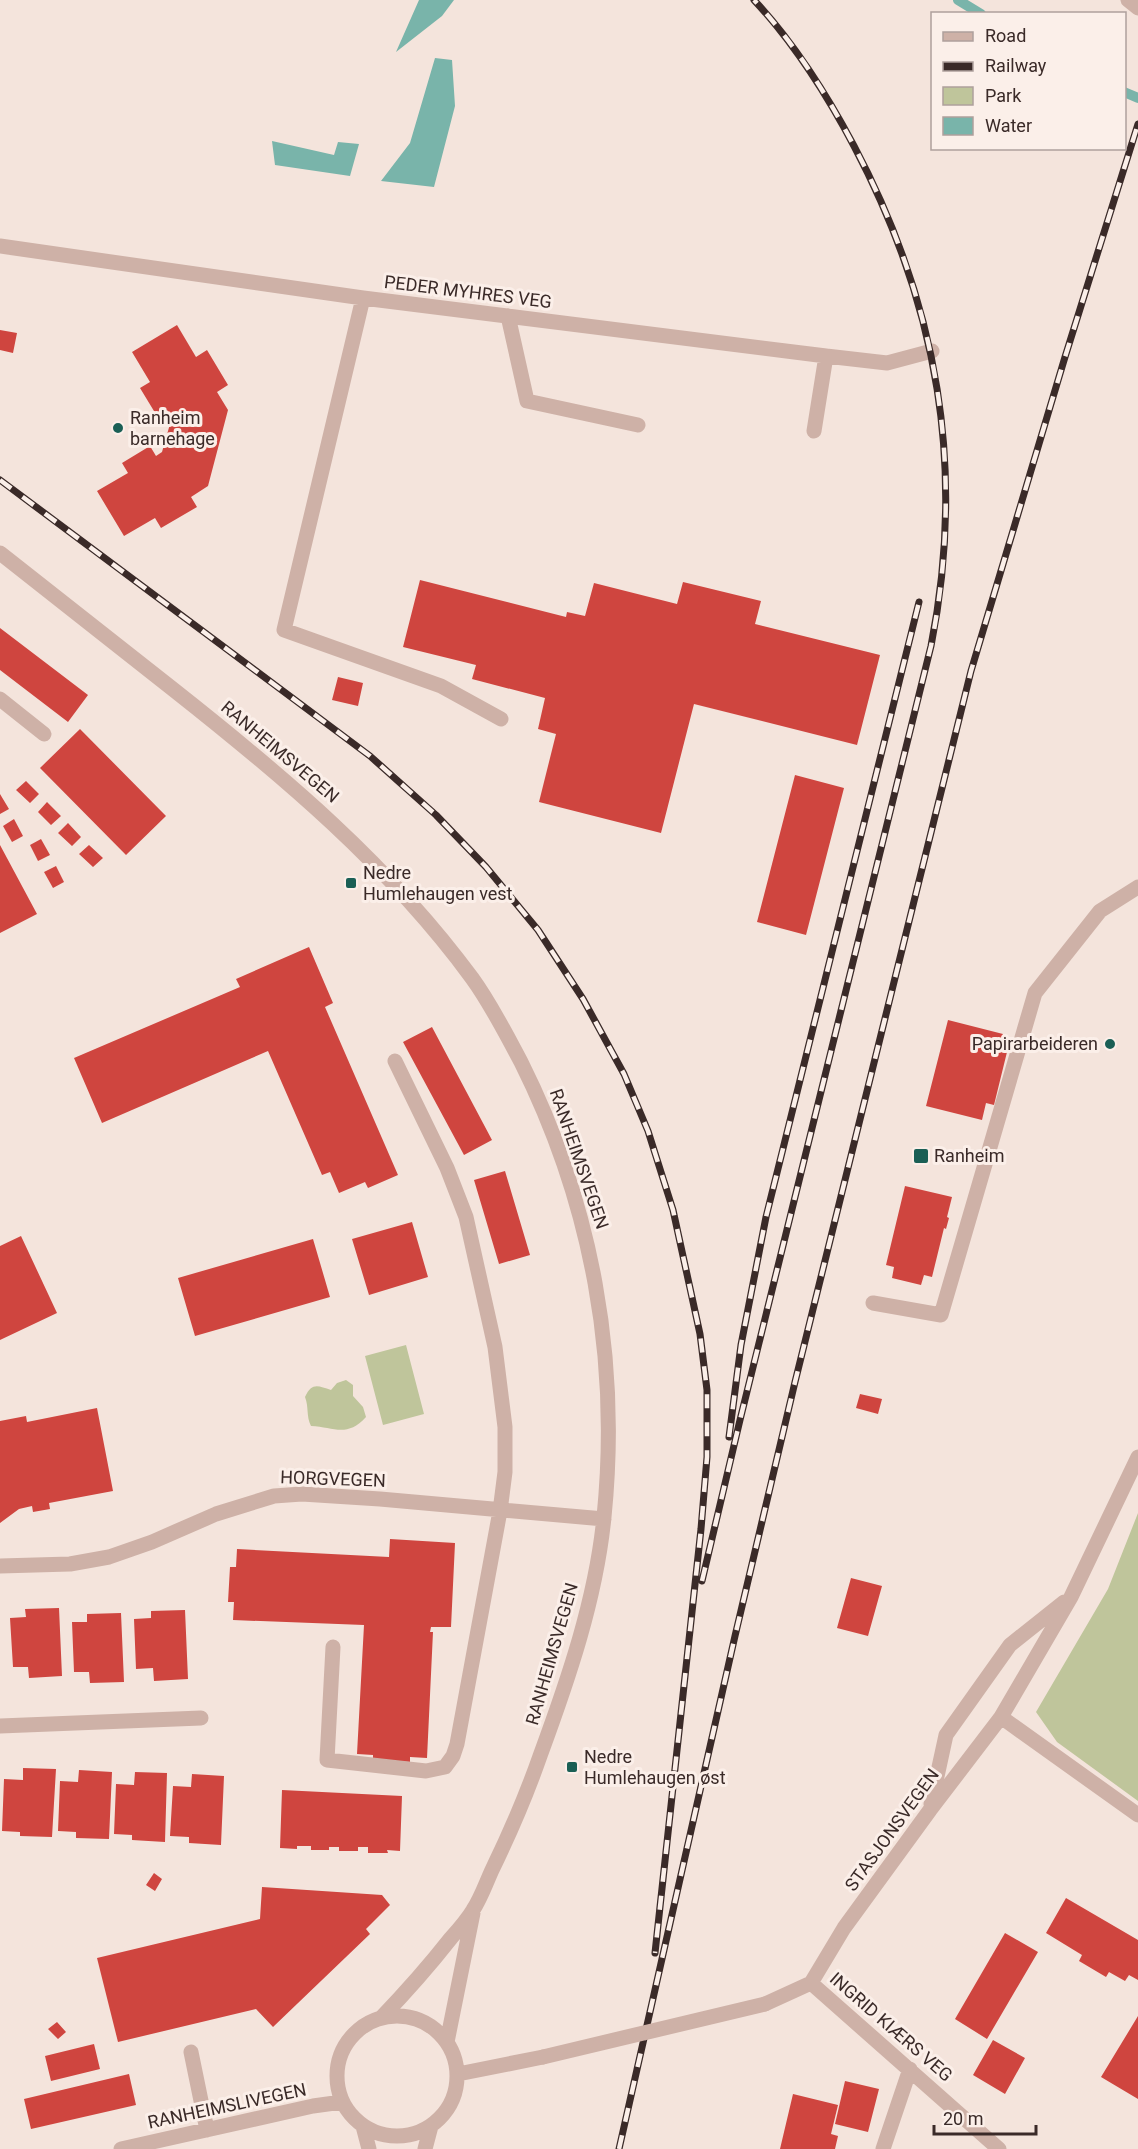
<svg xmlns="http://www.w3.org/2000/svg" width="1138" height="2149" viewBox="0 0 1138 2149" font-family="Roboto,sans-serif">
<rect width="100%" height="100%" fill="#f4e4dc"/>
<path fill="#bfc59b" d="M 406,1345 L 424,1414 L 383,1425 L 365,1356 Z
M 346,1380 L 353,1385 L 353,1396 L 363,1407 L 366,1417 C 347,1438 334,1427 311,1426 C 306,1416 309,1407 305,1397 C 312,1382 318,1386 331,1390 L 337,1383 Z
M 1138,1513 L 1138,1801 L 1057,1742 L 1036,1712 L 1108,1589 Z"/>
<path fill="#79b4aa" d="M 419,0 L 454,0 L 442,16 L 396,52 Z
M 435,58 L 452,60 L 455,106 L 434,187 L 381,181 L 410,143 Z
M 272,141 L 334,155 L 338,142 L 359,144 L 350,176 L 275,165 Z"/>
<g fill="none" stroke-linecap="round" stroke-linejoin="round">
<path stroke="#79b4aa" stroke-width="10" d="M 958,0 L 981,14
M 1124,92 L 1138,98"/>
</g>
<path fill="#cf453f" d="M 177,325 L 196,357 L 207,350 L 228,385 L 217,392 L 228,410 L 208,486 L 191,497 L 197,507 L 161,528 L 155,518 L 124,536 L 97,491 L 128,473 L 122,463 L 150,446 L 156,456 L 162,452 L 172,417 L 167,410 L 157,416 L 140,388 L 150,382 L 132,352 Z
M 0,330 L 17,333 L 13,353 L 0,350 Z
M 420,580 L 566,617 L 567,612 L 585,616 L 594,583 L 677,604 L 683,582 L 761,601 L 755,624 L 880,655 L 857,745 L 694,704 L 661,833 L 539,802 L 556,734 L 538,729 L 545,698 L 472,679 L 476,665 L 403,647 Z
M 0,628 L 88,695 L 68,722 L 0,670 Z
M 338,677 L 363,683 L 358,706 L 332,700 Z
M 80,729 L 166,816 L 126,855 L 40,768 Z
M 795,775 L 844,788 L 806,935 L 757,922 Z
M 26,781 L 39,794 L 30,803 L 16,790 Z
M 0,794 L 9,809 L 0,814 Z
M 47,802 L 61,816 L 51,825 L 38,812 Z
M 14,819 L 23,836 L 12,842 L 3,826 Z
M 68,823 L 81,837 L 72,846 L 58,833 Z
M 41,839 L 50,855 L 38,861 L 30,845 Z
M 0,845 L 37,914 L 0,933 Z
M 89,845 L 103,858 L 93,867 L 79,854 Z
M 56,866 L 64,882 L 53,888 L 44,872 Z
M 309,947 L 333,1003 L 325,1007 L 398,1175 L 368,1188 L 365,1182 L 339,1193 L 330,1172 L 322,1175 L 268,1051 L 102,1123 L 74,1058 L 240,987 L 236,979 Z
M 948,1020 L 1003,1034 L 999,1050 L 1007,1052 L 994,1105 L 986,1103 L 982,1120 L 926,1106 Z
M 432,1027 L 492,1140 L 464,1155 L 403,1042 Z
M 505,1171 L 530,1255 L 499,1264 L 474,1180 Z
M 905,1186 L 952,1197 L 947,1217 L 949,1218 L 946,1229 L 944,1228 L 932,1277 L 924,1275 L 921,1285 L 892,1278 L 894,1267 L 886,1265 Z
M 412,1222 L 428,1277 L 369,1295 L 352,1239 Z
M 21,1236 L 57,1313 L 0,1340 L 0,1246 Z
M 313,1239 L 330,1297 L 195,1336 L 178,1278 Z
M 860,1394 L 882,1399 L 878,1414 L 856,1408 Z
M 97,1408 L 113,1491 L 49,1503 L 50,1509 L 33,1512 L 32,1506 L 19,1509 L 0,1523 L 0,1421 L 26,1416 L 27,1422 Z
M 390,1539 L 455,1543 L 451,1627 L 431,1627 L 430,1632 L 433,1632 L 427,1758 L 410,1757 L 410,1762 L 373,1760 L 373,1755 L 357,1754 L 364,1625 L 233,1620 L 234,1602 L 228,1602 L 230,1567 L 236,1567 L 237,1549 L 389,1557 Z
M 851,1578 L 882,1586 L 868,1636 L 837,1628 Z
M 59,1608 L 62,1676 L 29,1678 L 28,1667 L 13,1667 L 10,1618 L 26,1617 L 25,1609 Z
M 185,1610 L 188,1679 L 154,1681 L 153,1668 L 136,1669 L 134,1619 L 151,1618 L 151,1611 Z
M 121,1613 L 124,1682 L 90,1683 L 89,1672 L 74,1672 L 72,1622 L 87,1622 L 87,1614 Z
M 23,1768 L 56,1769 L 52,1837 L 20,1836 L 20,1832 L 2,1831 L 4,1779 L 23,1780 Z
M 79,1770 L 112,1772 L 109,1839 L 76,1838 L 76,1832 L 58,1831 L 60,1781 L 78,1782 Z
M 135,1772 L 167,1773 L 165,1842 L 132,1840 L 132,1835 L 114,1834 L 116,1784 L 134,1785 Z
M 192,1774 L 224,1776 L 221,1845 L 189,1843 L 189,1837 L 170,1836 L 173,1786 L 191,1787 Z
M 282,1790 L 402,1796 L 400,1851 L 387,1850 L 388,1853 L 368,1853 L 368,1847 L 358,1847 L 358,1851 L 339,1851 L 339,1847 L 329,1847 L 329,1850 L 311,1850 L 311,1846 L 297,1846 L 297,1849 L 280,1848 Z
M 154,1873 L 162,1879 L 155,1891 L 146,1885 Z
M 262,1887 L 382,1895 L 390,1905 L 366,1929 L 370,1934 L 273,2027 L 256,2009 L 118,2042 L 97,1958 L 260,1919 Z
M 1066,1898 L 1138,1940 L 1138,1980 L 1129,1975 L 1125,1981 L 1109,1972 L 1106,1977 L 1079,1961 L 1082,1955 L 1046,1933 Z
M 1005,1933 L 1038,1952 L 987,2039 L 955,2019 Z
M 1138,2016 L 1138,2099 L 1101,2077 Z
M 57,2022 L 66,2032 L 58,2039 L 48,2029 Z
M 993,2040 L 1025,2058 L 1005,2094 L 973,2075 Z
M 94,2044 L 100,2069 L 51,2081 L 45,2056 Z
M 129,2074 L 136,2105 L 31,2129 L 24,2099 Z
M 845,2081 L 879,2089 L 868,2132 L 835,2124 Z
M 793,2094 L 838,2105 L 831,2134 L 838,2136 L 835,2149 L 780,2149 Z"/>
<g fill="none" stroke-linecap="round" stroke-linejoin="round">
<path stroke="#ceb1a7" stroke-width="15" d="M 1128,0 L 1138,8
M 0,246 L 363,298 L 826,356 L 887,363 L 932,351
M 363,298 L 284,630 L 441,686 L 501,719
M 508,316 L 527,401 L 638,425
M 814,431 L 826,356
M 0,553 C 58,599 116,645 174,690 C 283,776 389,865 472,978 C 491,1004 506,1034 521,1062 C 592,1204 620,1359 604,1517 C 596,1599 568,1680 540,1756 C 526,1796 510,1833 492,1870 C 486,1883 481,1898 473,1910 C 467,1920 459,1929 451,1938 C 429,1966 406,1992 381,2018
M 0,699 L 44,734
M 873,1303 L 941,1315 L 1035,993 L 1100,911 L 1138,887
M 0,1566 L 70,1564 L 109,1557 L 152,1542 L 216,1514 L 274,1496 L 302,1494 L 380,1499 L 604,1519
M 333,1647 L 327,1760 L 426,1771 L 445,1767 L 453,1756 L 457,1744 L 500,1511 L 505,1472 L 505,1427 L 495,1347 L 466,1217 L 447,1168 L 395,1061
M 1001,1717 L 1138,1815
M 0,1726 L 201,1718
M 931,1804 L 946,1735 L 1010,1645 L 1064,1602
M 811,1983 L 999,2149
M 765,2004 L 811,1983 L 844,1928 L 930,1810 L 1001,1717 L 1071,1597 L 1138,1457
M337 2076a60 60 0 1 1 120 0a60 60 0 1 1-120 0Z
M 447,2042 L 473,1913
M 191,2052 L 207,2130
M 458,2074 L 543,2057
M 363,2126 L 369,2149
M 121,2149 L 313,2106 L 342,2102
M 425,2149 L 431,2126
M 883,2149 L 910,2069"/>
<defs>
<path id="rail" d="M 0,480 L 370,756 L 436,815 L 486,867 L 538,930 L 583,999 L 624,1074 L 648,1131 L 673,1210 L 700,1334 L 707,1390 L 707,1457 L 701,1529 L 655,1953
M 729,1437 L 741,1345 L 766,1217 L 919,602
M 702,1581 L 740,1420 L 931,646 C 966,469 938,305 854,146 C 826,93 795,44 754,0
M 619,2149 L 735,1636 L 795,1382 L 971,671 L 1065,357 L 1138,124"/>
</defs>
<use href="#rail" stroke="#3a2a28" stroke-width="7"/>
<use href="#rail" stroke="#fbefe9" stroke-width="4.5" stroke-dasharray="14" stroke-linecap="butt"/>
<path stroke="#ceb1a7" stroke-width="15" d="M 543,2057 L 765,2004"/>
</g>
<g fill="#1a5f55" stroke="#fbefe9" stroke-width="2">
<circle cx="118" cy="428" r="6"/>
<rect x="345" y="877" width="12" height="12" rx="3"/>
<circle cx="1110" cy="1044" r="6"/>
<rect x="913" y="1148" width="16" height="16" rx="3"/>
<rect x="566" y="1761" width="12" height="12" rx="3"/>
</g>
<g text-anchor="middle" stroke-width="6" stroke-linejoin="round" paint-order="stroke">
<g font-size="18" fill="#3a2a28" stroke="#fbefe9">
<text transform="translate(468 292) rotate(7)" y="6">PEDER MYHRES VEG</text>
<text transform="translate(280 752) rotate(40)" y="6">RANHEIMSVEGEN</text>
<text transform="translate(579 1159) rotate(71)" y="6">RANHEIMSVEGEN</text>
<text transform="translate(333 1479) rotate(2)" y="6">HORGVEGEN</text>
<text transform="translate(552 1654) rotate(-74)" y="6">RANHEIMSVEGEN</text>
<text transform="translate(892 1830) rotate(-54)" y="6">STASJONSVEGEN</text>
<text transform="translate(891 2027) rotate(41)" y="6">INGRID KIÆRS VEG</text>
<text transform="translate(227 2106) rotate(-12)" y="6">RANHEIMSLIVEGEN</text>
</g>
<g font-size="18" fill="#3a2a28" stroke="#fbefe9" text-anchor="start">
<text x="130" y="424">Ranheim<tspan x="130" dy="21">barnehage</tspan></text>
<text x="363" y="879">Nedre<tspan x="363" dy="21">Humlehaugen vest</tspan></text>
<text x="1098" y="1050" text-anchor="end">Papirarbeideren</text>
<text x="934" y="1162">Ranheim</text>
<text x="584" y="1763">Nedre<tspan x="584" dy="21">Humlehaugen øst</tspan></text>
</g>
</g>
<rect x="931" y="12" width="195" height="138" fill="#fbefe9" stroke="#aea09c" stroke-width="1.5"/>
<rect x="943" y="32" width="30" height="9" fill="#ceb1a7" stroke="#aea09c" stroke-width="1.5"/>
<text x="985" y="42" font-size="18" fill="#3a2a28">Road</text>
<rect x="943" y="62" width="30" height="9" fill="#3a2a28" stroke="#aea09c" stroke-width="1.5"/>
<text x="985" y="72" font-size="18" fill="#3a2a28">Railway</text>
<rect x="943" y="87" width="30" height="18" fill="#bfc59b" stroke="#aea09c" stroke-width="1.5"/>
<text x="985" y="102" font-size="18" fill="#3a2a28">Park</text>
<rect x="943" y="117" width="30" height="18" fill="#79b4aa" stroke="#aea09c" stroke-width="1.5"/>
<text x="985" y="132" font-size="18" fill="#3a2a28">Water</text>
<path d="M934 2125v9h102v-9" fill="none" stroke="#3a2a28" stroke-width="3"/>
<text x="943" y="2125" font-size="18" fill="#3a2a28" stroke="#fbefe9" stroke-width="4.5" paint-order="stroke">20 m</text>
</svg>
